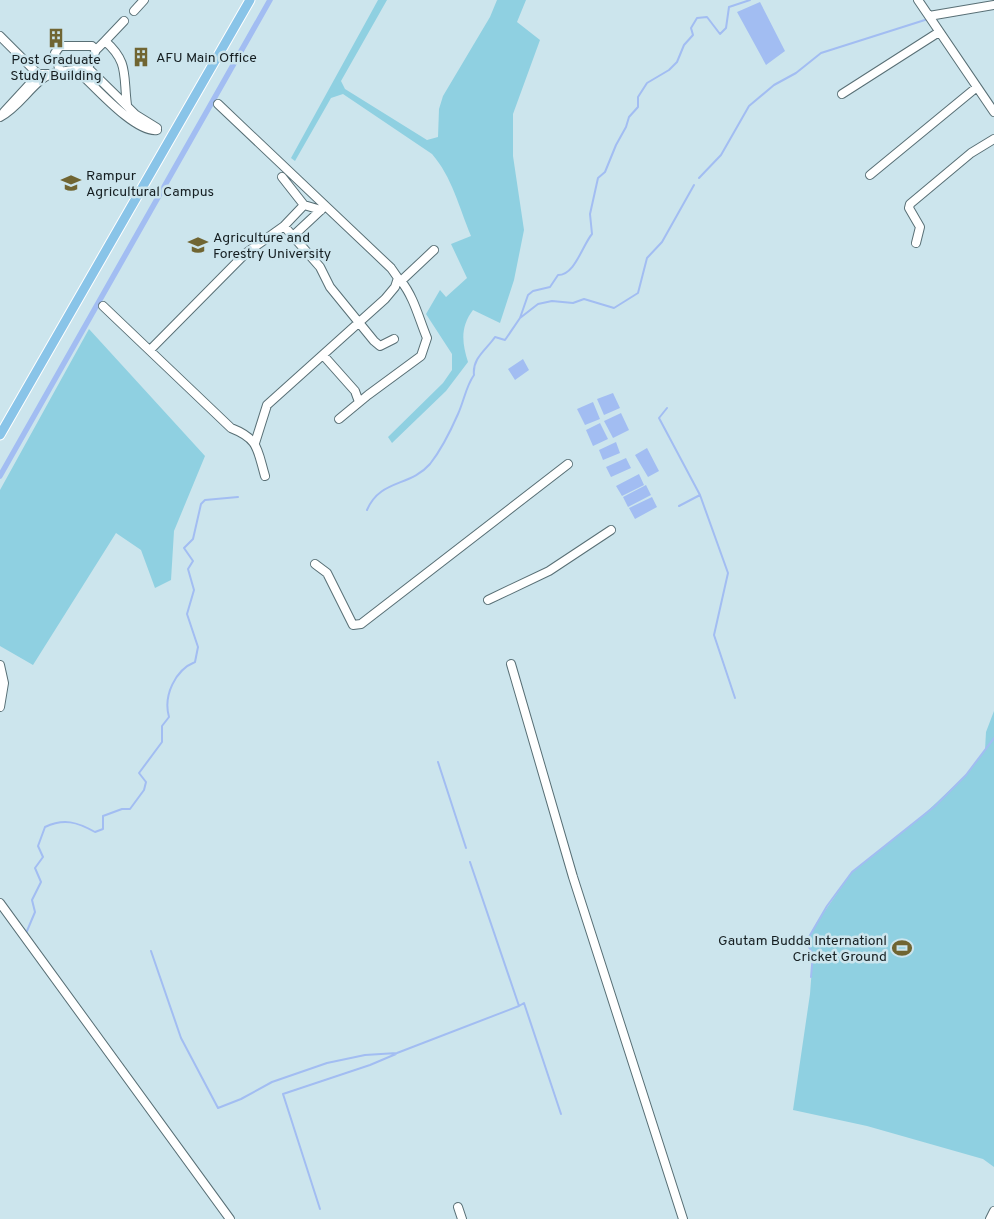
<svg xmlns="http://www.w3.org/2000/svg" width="994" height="1219" viewBox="0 0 994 1219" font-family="Overpass,sans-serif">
<rect width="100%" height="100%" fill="#cce5ed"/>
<path fill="#8fd0e1" d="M 378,0 L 387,0 L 341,81 L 345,89 L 427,140 L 438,137 L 439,109 L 443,96 L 490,17 L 497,0 L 526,0 L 517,22 L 540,40 L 513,114 L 513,156 L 524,230 L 514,280 L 500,323 L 473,310 C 460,327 462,343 468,362 L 446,391 L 392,443 L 388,437 L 443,383 L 452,370 L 452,354 L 426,314 L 440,290 L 446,297 L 467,278 L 451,244 L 471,236 C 459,207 452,177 432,154 L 343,94 L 331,98 L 295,161 L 291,158 Z
M 89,329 L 205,456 L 174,531 L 171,580 L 155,588 L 141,550 L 116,533 L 33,665 L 0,646 L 0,490 Z
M 994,711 L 994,1167 L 983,1159 L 867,1126 L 793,1110 L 810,994 L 813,954 L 806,942 L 817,922 L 852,872 L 921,817 L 966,775 L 985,750 L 986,732 Z"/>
<path fill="#a2bdf2" d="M 760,2 L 785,51 L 766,65 L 737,12 Z
M 523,359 L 529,370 L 515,380 L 508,369 Z
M 613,393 L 620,408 L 604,415 L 597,399 Z
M 593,402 L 600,419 L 585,425 L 577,409 Z
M 621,413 L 629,430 L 613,438 L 604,421 Z
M 600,423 L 608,439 L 593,446 L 586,430 Z
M 616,442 L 620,453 L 603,460 L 599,450 Z
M 647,448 L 659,471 L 648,477 L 635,455 Z
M 626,458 L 631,468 L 611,477 L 606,467 Z
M 639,474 L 644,485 L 622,496 L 616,486 Z
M 646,485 L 651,495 L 628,507 L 623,497 Z
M 652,497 L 657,507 L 635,519 L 629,508 Z"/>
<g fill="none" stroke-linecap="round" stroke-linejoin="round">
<path stroke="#a2bdf2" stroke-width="2" d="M 943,17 L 963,14
M 699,178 L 721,155 L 749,106 L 774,85 L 796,73 L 821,53 L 928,19
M 520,318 L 538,304 L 552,301 L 573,303 L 584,299 L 614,308 L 638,293 L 647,258 L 662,242 L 694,185
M 667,408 L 659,418 L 700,495 L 728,573 L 714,635 L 735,698
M 679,506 L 700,495
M 367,510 C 380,479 410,487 430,464 C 441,450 451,430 458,414 C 464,401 466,386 474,375 C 472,358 487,349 495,337 L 505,340 L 520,318 L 528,295 L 533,291 L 550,287 L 558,275 C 575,275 582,246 592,234 L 590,214 L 598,178 L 605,172 L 616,145 L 626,127 L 629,117 L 638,107 L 638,97 L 647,83 L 669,70 L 677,62 L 684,45 L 693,35 L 691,28 L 697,18 L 707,17 L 720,34 L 726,28 L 729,7 L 750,0
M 438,762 L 466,848
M 27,931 L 35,912 L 32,900 L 41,882 L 35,868 L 43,857 L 38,846 L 45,827 C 64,818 77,822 95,832 L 103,829 L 103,816 L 122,809 L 130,809 L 144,790 L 146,782 L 139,773 L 162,742 L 162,726 L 169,717 C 163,696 175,670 195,662 L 198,647 L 187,614 L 194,590 L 188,569 L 193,561 L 184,548 L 193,539 L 201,504 L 205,500 L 238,497
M 151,951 L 181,1038 L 218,1108 L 241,1099 L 272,1082 L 327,1063 L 365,1055 L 397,1053 L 519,1006 L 470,862
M 811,977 L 813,954 L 806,942 L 827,906 L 852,872 L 935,806 L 966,775 L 994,738
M 519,1006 L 524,1003 L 561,1114
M 320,1209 L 283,1094 L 370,1065 L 396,1054"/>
<path stroke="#a2bdf2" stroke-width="5.5" d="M 0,476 L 270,0"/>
<defs>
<path id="minor" d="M 918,0 L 994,112
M 134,11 L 144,0
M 929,16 L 994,5
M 0,36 L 41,77
M 105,41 L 124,21
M 88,68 L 96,50 L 105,41 C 129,62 123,75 127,105
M 75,71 L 82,75 C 97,89 136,133 157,130
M 60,72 L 55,53 L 60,46 L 92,46 L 96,50
M 842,94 L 939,32
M 218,104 L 391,268 L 398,278 L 395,287 L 385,299 L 267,405 L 255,443
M 4,112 L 39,74 L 48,74
M 0,117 C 17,108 27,91 42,79 C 53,70 74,71 88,68 L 136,115 L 157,128
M 870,175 L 977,87
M 282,177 L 304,205 L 321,210
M 284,226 L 304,205
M 293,236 L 323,208
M 916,243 L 920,227 L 909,208 L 910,204 L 971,153 L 994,139
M 398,278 L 401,281 L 434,250
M 103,306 L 231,428 C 259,439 257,449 265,476
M 150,350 L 246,253 L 284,226 L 320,267 L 330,287 L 374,341 L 380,346 L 394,339
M 323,355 L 355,391 L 359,402
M 339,419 L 368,395 L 421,356 L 427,338 C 419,319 414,297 401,281
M 315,564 L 327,573 L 353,625 L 361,624 L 568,464
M 488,600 L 549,571 L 611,530
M 511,664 L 573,877 L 683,1219
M 0,665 L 4,683 L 0,707
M 0,903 L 230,1219
M 458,1207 L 462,1219
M 990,1219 L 994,1211"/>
<path id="major" d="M 0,435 L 250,0"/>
</defs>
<use href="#minor" stroke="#586f75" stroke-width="10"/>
<use href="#major" stroke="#fff" stroke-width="11"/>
<use href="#minor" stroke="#fff" stroke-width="8"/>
<use href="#major" stroke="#89c4e8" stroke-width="9"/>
</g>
<defs>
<symbol id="building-bare" viewBox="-9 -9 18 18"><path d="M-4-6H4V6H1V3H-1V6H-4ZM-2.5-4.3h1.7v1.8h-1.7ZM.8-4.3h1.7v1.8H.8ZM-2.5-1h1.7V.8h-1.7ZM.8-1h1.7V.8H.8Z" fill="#706532" stroke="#cce5ed" stroke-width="2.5" paint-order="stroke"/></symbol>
<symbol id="university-bare" viewBox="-9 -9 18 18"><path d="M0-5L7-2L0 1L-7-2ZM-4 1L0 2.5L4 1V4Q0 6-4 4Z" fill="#706532" stroke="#cce5ed" stroke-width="2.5" paint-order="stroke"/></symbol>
<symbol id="stadium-bare" viewBox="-9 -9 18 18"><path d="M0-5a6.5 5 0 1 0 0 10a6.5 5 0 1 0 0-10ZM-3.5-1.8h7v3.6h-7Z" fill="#706532" stroke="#cce5ed" stroke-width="2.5" paint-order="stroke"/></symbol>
</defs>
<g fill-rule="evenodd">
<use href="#building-bare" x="42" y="24" width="28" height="28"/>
<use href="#building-bare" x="127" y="43" width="28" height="28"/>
<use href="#university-bare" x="57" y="169" width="28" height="28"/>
<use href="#university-bare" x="184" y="231" width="28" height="28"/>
<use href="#stadium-bare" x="888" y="934" width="28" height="28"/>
</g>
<g text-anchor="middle" stroke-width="5" stroke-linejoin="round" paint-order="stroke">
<g font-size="14" fill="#151e21" stroke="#cce5ed" text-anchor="start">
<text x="156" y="62">AFU Main Office</text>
<text x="56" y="64" text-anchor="middle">Post Graduate<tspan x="56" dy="16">Study Building</tspan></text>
<text x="86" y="180">Rampur<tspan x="86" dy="16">Agricultural Campus</tspan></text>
<text x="213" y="242">Agriculture and<tspan x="213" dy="16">Forestry University</tspan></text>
<text x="887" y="945" text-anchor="end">Gautam Budda Internationl<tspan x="887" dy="16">Cricket Ground</tspan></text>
</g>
</g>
</svg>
